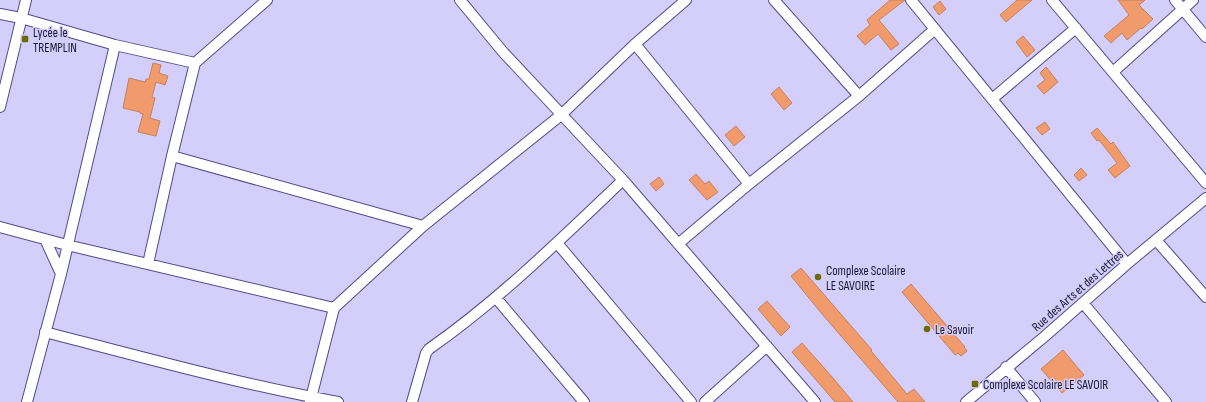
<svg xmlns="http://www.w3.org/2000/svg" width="1206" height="402" viewBox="0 0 1206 402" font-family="'Sofia Sans Condensed',sans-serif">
<rect width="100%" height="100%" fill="#d3cffa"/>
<path fill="#f19b6c" stroke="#c5815c" d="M 890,0 L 905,0 L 879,20 L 899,44 L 891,50 L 878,34 L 865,45 L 857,36 L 870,25 L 867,20 Z
M 1017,0 L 1032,0 L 1006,22 L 1000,15 Z
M 1118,0 L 1145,0 L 1139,5 L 1153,19 L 1142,29 L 1141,28 L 1127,40 L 1122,33 L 1111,43 L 1104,36 L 1129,15 Z
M 940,1 L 946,9 L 939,15 L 933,7 Z
M 1023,36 L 1035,50 L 1027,57 L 1016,42 Z
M 153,63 L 161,65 L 159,73 L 168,76 L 165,85 L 156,82 L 152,97 L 155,98 L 150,118 L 160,121 L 156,136 L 138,132 L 143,114 L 140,113 L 140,112 L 123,108 L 129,78 L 145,82 L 146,79 L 149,79 Z
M 1046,67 L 1058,82 L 1044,94 L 1037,86 L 1045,80 L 1040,73 Z
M 779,87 L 792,103 L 784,110 L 771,94 Z
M 1045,122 L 1050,129 L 1042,135 L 1036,128 Z
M 736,126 L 745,137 L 734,146 L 725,135 Z
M 1097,128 L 1111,144 L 1113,142 L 1130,166 L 1115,178 L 1108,170 L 1117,163 L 1099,140 L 1097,141 L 1091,133 Z
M 1081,168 L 1087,175 L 1079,181 L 1074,175 Z
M 696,174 L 705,184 L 709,181 L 718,192 L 707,200 L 689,180 Z
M 659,177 L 664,184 L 656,191 L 650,184 Z
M 801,268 L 872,350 L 871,351 L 907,394 L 914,389 L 925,402 L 898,402 L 822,314 L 791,276 Z
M 911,284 L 965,347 L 964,347 L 967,351 L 961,356 L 958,353 L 955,355 L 902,292 Z
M 767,301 L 790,327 L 781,336 L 758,309 Z
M 802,343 L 833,378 L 853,402 L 835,402 L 792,352 Z
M 1063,350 L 1084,375 L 1062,393 L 1041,369 Z"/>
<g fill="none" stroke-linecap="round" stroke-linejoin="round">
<defs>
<path id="minor" d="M 460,0 L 503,52 L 623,180 L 815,402
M 774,0 L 859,96
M 911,0 L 1127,264
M 1052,0 L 1206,183
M 1175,0 L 1206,37
M 0,14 L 21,18 L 115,45 L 195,63
M 635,44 L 749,184
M 1113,72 L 1193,0
M 992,99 L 1076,28
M 0,107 L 26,0
M 172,156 L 423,226
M 0,227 L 67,245 L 334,308
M 45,239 L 61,274
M 1156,240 L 1206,297
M 557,243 L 691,402
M 678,244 L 749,184 L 859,96 L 935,29
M 148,264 L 172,156 L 195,63 L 267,0
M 496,298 L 584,402
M 1083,303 L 1166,402
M 45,332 C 142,357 239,384 338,402
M 1006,367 L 1035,402
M 27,402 L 61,274 L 115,45
M 310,402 L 334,308 L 423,226 L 561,115 L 635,44 L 686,0
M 412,402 L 426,353 L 429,349 C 499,300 561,239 623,180
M 705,402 L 767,346
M 966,402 L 1044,337 L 1127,264 L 1206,198"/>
</defs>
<use href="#minor" stroke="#544a88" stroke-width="12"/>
<use href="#minor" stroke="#fff" stroke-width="10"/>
</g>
<g fill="#6c6b08" stroke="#d3cffa" stroke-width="1.5">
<rect x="21" y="35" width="8" height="8" rx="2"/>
<circle cx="818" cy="277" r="4"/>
<circle cx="927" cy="329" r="4"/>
<rect x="971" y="380" width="8" height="8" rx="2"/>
</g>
<g text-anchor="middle" stroke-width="3" stroke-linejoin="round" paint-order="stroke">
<g font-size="13" fill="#1b1731" stroke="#d3cffa" text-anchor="start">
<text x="33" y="37">Lycée le<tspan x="33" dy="15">TREMPLIN</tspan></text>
<text x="826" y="275">Complexe Scolaire<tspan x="826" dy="15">LE SAVOIRE</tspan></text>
<text x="935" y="334">Le Savoir</text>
<text x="983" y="389">Complexe Scolaire LE SAVOIR</text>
</g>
<g font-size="13" fill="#1b1731" stroke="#d3cffa">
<text transform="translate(1077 290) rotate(-41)" y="5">Rue des Arts et des Lettres</text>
</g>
</g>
</svg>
